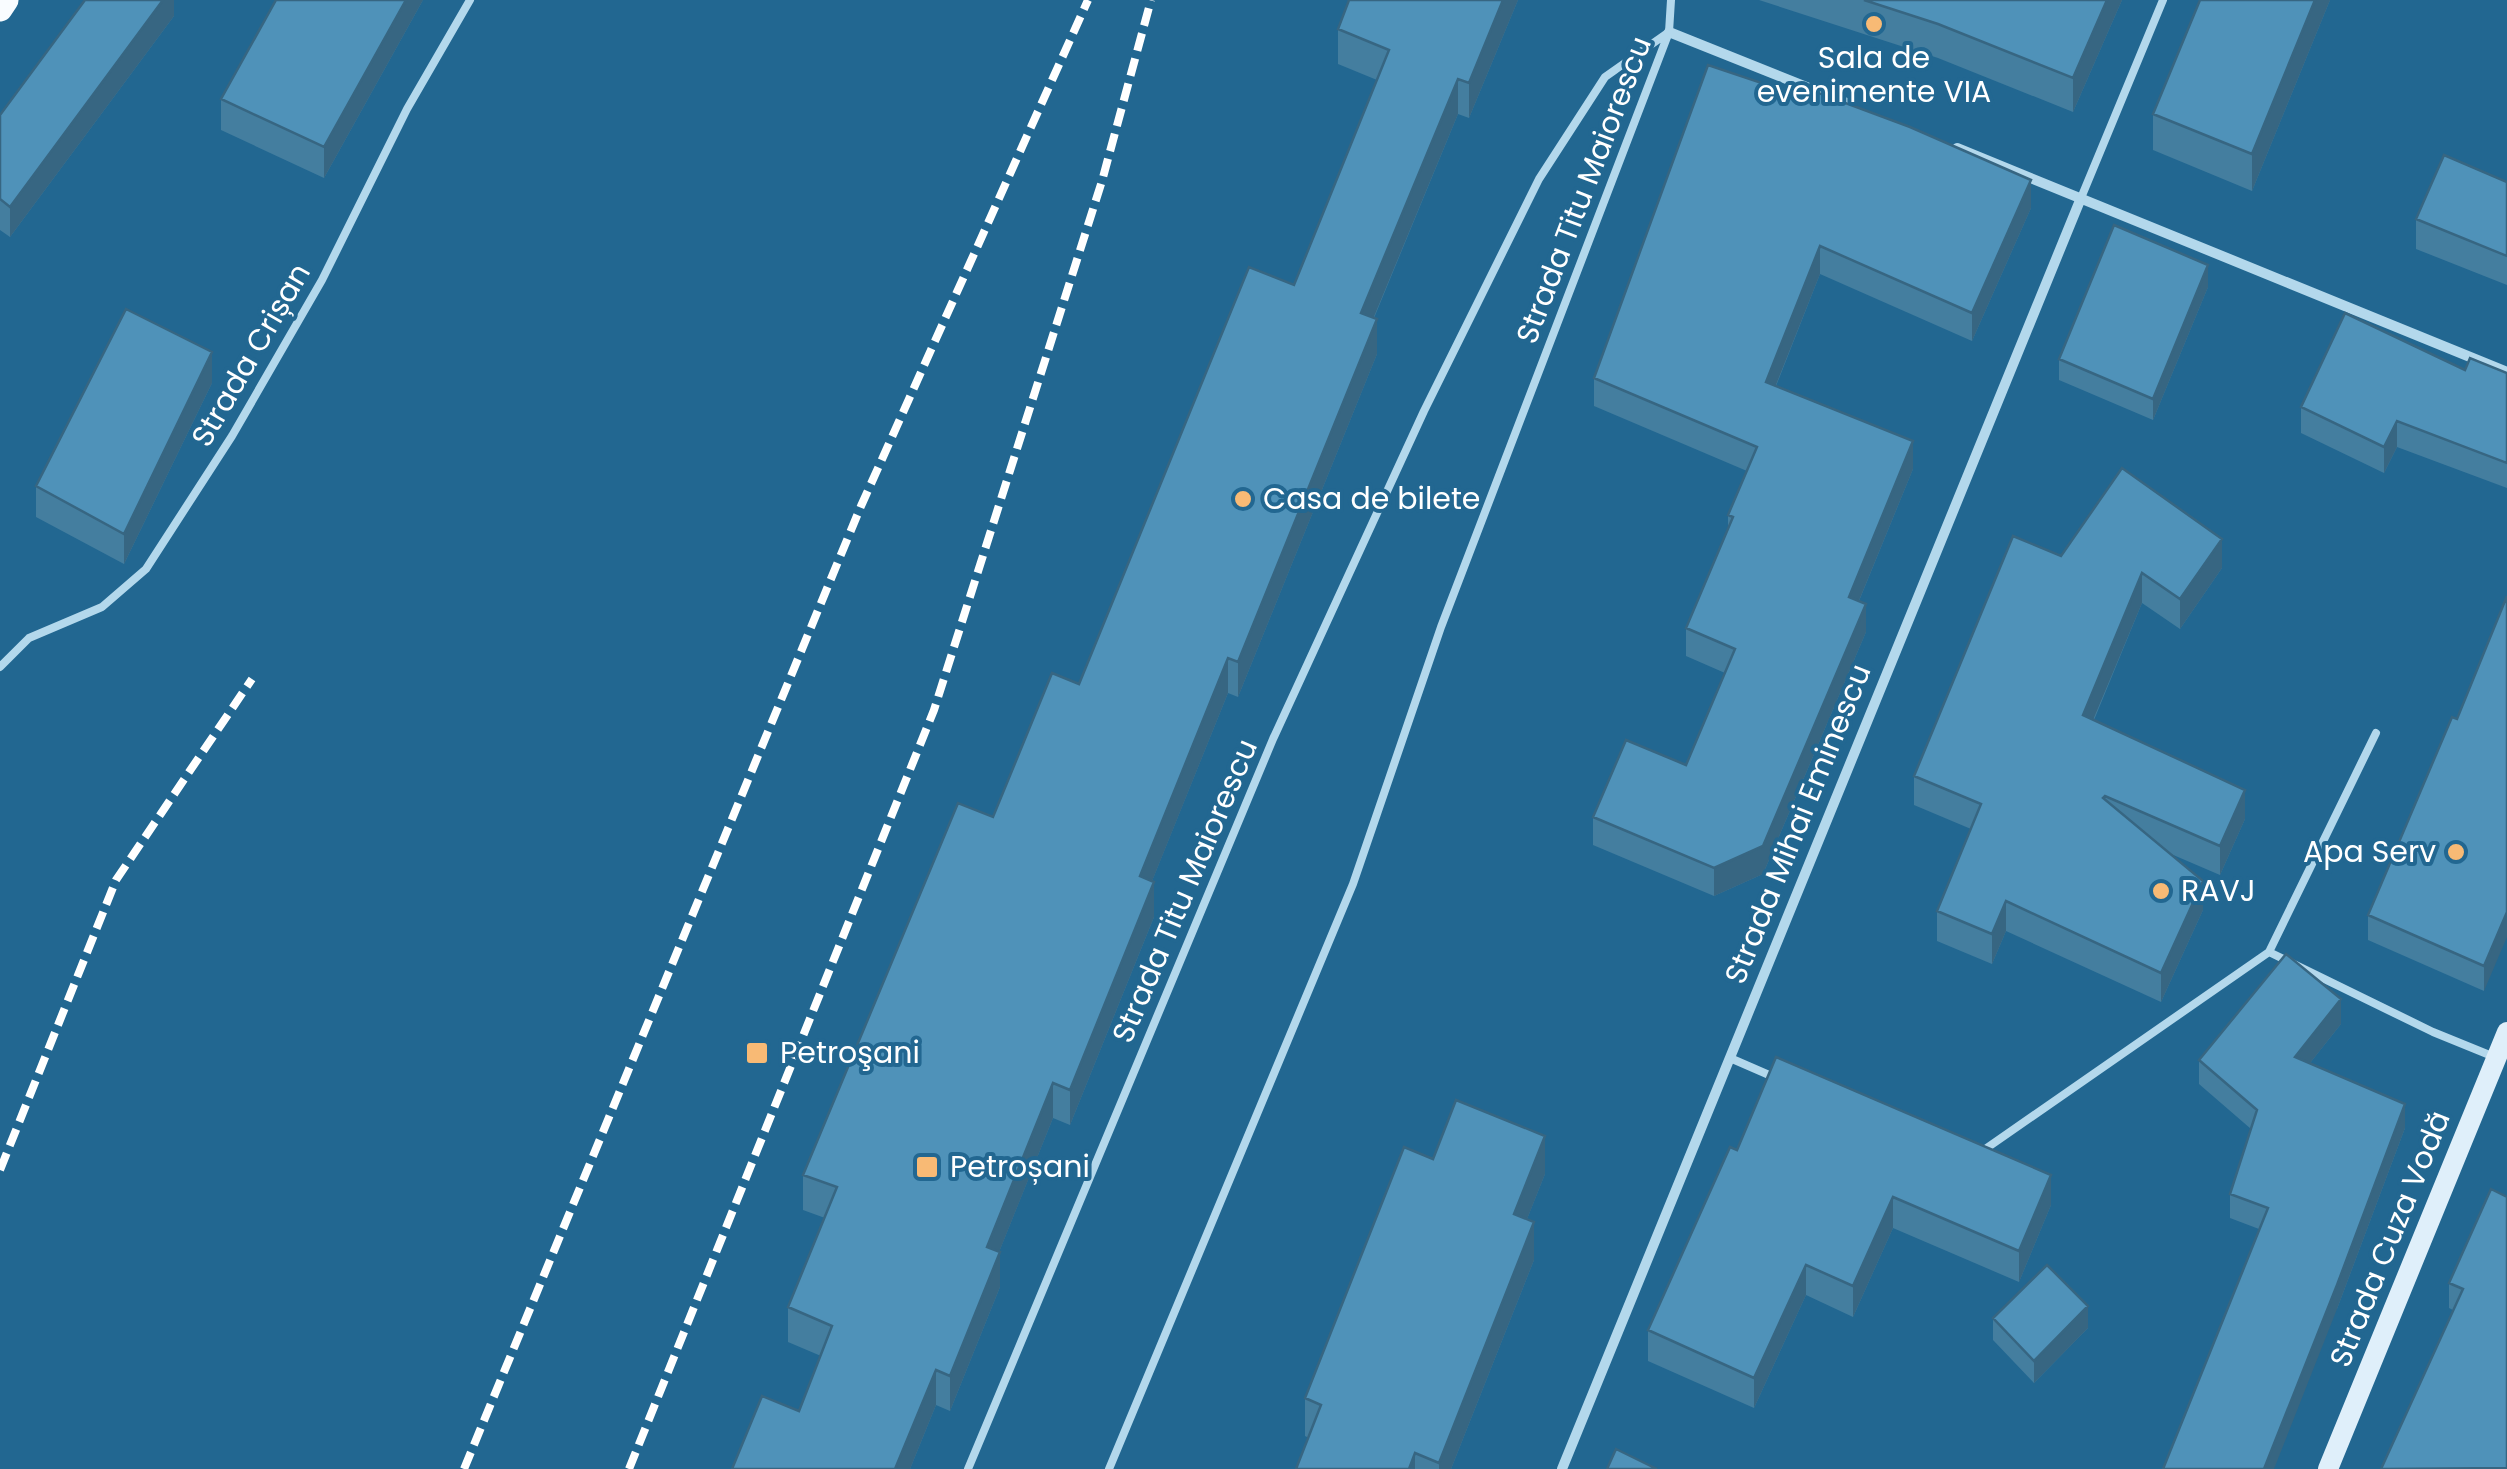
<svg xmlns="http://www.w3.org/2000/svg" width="2507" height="1469" viewBox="0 0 2507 1469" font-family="Poppins,sans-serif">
<rect width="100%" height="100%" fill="#226791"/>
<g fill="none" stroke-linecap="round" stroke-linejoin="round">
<path stroke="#b3d8ec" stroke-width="8" d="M 2081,198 L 2163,0
M 0,667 L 29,638 L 102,607 L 146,569 L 232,436 L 322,280 L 407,109 L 470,0
M 2376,733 L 2269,952 L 2433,1032 L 2492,1056
M 1730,1058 L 1776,1078
M 1981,1152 L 2269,952
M 968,1469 L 1273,739 L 1424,411 L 1539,179 L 1605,77 L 1669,32
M 1109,1469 L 1353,884 L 1441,627 L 1669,32 L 1671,0"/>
<path stroke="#b3d8ec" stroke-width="10" d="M 1669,32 L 1849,104
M 1957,148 L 2507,372
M 1562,1469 L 2081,198"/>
<path stroke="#dfeffa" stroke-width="20" d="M 2328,1469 L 2507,1032"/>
<path stroke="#f9fcff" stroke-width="25" d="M 0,9 L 6,0"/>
<path stroke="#fff" stroke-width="8" stroke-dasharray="18 8" stroke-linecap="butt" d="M 0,1170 L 116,880 L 252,679
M 464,1469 L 861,506 L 1088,0
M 629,1469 L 934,710 L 1102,181 L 1151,0"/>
</g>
<path fill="#447e9f" d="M 174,0 L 174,16 L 10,237 L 0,230 L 0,115 Z
M 423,0 L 324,178 L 221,130 L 221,99 Z
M 1518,0 L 1469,118 L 1458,114 L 1374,318 L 1377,354 L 1238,697 L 1228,693 L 1152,881 L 1154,917 L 1070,1125 L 1053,1118 L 999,1252 L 1000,1287 L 950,1411 L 936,1405 L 910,1469 L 732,1469 L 799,1411 L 821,1356 L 788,1342 L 788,1307 L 825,1218 L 803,1210 L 803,1175 L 993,817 L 1079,684 L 1294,285 L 1377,80 L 1338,64 L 1338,29 Z
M 1759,0 L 2122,0 L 2073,112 L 1938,58 Z
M 2330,0 L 2252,191 L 2153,150 L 2153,114 Z
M 1708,65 L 2031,208 L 1972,341 L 1820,274 L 1776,386 L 1913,469 L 1859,601 L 1866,632 L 1763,874 L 1714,896 L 1593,845 L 1593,817 L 1686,765 L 1725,673 L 1686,656 L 1686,628 L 1728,528 L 1728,515 L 1747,471 L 1594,406 L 1594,378 Z
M 2507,182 L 2507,285 L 2416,249 L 2416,219 Z
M 2208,287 L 2153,420 L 2059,380 L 2059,359 Z
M 2465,370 L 2507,373 L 2507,488 L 2397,447 L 2384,473 L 2301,433 L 2301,407 Z
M 212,383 L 124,564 L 36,517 L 36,486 Z
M 2061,556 L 2222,568 L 2180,629 L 2142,603 L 2094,720 L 2245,819 L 2220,875 L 2171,854 L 2203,910 L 2161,1002 L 2006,931 L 1992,964 L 1937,941 L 1937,911 L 1971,829 L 1914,805 L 1914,776 Z
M 2507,596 L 2484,991 L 2368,940 L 2368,915 L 2457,719 Z
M 2341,1024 L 2310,1063 L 2405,1128 L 2337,1309 L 2259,1229 L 2230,1218 L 2230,1194 L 2251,1129 L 2199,1084 L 2199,1060 Z
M 1737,1150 L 2051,1205 L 2019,1282 L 1893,1228 L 1853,1317 L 1806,1295 L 1754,1408 L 1648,1361 L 1648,1330 Z
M 1433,1159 L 1545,1174 L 1527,1219 L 1534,1260 L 1451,1469 L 1296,1469 L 1309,1438 L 1305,1436 L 1305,1398 Z
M 2507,1197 L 2507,1469 L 2381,1469 L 2453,1310 L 2449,1308 L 2449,1283 Z
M 1993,1318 L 2088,1328 L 2034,1383 L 1993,1340 Z"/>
<path fill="#376682" d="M 163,0 L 174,0 L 174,16 L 10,237 L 10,207 Z
M 406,0 L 423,0 L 324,178 L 324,147 Z
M 1503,0 L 1518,0 L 1469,118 L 1469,83 Z
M 2107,0 L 2122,0 L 2073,112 L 2073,78 Z
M 2315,0 L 2330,0 L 2252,191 L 2252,154 Z
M 1458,79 L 1458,114 L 1361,348 L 1361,313 Z
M 2031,180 L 2031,208 L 1972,341 L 1972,313 Z
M 1820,246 L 1820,274 L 1766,410 L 1766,382 Z
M 2208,265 L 2208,287 L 2153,420 L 2153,399 Z
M 1377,319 L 1377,354 L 1238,697 L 1238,662 Z
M 212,352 L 212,383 L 124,564 L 124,534 Z
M 2397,421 L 2397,447 L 2384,473 L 2384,447 Z
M 1913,441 L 1913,469 L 1849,625 L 1849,597 Z
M 2222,539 L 2222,568 L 2180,629 L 2180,599 Z
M 2142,573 L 2142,603 L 2083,744 L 2083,715 Z
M 1866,604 L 1866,632 L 1763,874 L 1714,896 L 1714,868 Z
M 1228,658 L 1228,693 L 1140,911 L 1140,876 Z
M 2245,790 L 2245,819 L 2220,875 L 2220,846 Z
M 2203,881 L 2203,910 L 2161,1002 L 2161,973 Z
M 1154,882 L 1154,917 L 1070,1125 L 1070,1090 Z
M 2006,901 L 2006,931 L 1992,964 L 1992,934 Z
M 2507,912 L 2507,937 L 2484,991 L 2484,966 Z
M 2341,999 L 2341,1024 L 2295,1082 L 2295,1057 Z
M 1053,1083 L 1053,1118 L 987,1282 L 987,1247 Z
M 2405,1104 L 2405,1128 L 2337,1309 L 2274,1469 L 2264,1469 Z
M 1545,1136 L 1545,1174 L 1514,1252 L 1514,1214 Z
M 2051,1175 L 2051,1205 L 2019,1282 L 2019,1251 Z
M 1893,1197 L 1893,1228 L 1853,1317 L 1853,1286 Z
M 1534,1222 L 1534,1260 L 1451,1469 L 1439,1469 L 1439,1463 Z
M 1000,1252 L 1000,1287 L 950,1411 L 950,1376 Z
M 1806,1265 L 1806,1295 L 1754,1408 L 1754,1378 Z
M 2088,1306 L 2088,1328 L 2034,1383 L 2034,1361 Z
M 936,1370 L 936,1405 L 910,1469 L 895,1469 Z
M 1415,1453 L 1415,1469 L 1409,1469 Z"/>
<path fill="#4f92b9" stroke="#376682" stroke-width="2.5" d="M 85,0 L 163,0 L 10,207 L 0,199 L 0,115 Z
M 276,0 L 406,0 L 324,147 L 221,99 Z
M 1349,0 L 1503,0 L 1469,83 L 1458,79 L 1361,313 L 1377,319 L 1238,662 L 1228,658 L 1140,876 L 1154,882 L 1070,1090 L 1053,1083 L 987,1247 L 1000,1252 L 950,1376 L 936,1370 L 895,1469 L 732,1469 L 762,1396 L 799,1411 L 832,1326 L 788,1307 L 837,1187 L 803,1175 L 958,803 L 993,817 L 1052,673 L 1079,684 L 1249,267 L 1294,285 L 1389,50 L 1338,29 Z
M 1864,0 L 2107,0 L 2073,78 L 1938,24 Z
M 2200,0 L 2315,0 L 2252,154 L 2153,114 Z
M 1708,65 L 1812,100 L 1816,92 L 1910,127 L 2031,180 L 1972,313 L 1820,246 L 1766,382 L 1913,441 L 1849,597 L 1866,604 L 1763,846 L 1714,868 L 1593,817 L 1626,740 L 1686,765 L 1735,649 L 1686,628 L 1733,517 L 1728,515 L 1757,447 L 1594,378 Z
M 2444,155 L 2507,182 L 2507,256 L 2416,219 Z
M 2114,225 L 2208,265 L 2153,399 L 2059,359 Z
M 126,309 L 212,352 L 124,534 L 36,486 Z
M 2345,313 L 2465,370 L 2470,358 L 2507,373 L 2507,463 L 2397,421 L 2384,447 L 2301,407 Z
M 2122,468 L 2222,539 L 2180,599 L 2142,573 L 2083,715 L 2245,790 L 2220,846 L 2105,796 L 2103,798 L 2203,881 L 2161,973 L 2006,901 L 1992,934 L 1937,911 L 1981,804 L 1914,776 L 2013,536 L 2061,556 Z
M 2507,596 L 2507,912 L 2484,966 L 2368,915 L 2452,717 L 2457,719 Z
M 2286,954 L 2341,999 L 2295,1057 L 2405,1104 L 2337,1285 L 2264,1469 L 2163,1469 L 2268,1208 L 2230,1194 L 2257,1110 L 2199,1060 Z
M 1776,1057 L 2051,1175 L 2019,1251 L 1893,1197 L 1853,1286 L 1806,1265 L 1754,1378 L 1648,1330 L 1730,1147 L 1737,1150 Z
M 1456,1100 L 1545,1136 L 1514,1214 L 1534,1222 L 1439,1463 L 1415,1453 L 1409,1469 L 1296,1469 L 1321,1405 L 1305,1398 L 1404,1147 L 1433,1159 Z
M 2491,1189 L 2507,1197 L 2507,1468 L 2381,1469 L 2463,1289 L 2449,1283 Z
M 2047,1265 L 2088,1306 L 2034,1361 L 1993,1318 Z
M 1616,1449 L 1657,1469 L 1607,1469 Z"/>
<g fill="#f8ba75" stroke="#226791" stroke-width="4">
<circle cx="1874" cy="24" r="10"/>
<circle cx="1243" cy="499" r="10"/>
<circle cx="2456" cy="852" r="10"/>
<circle cx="2161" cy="891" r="10"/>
<rect x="745" y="1041" width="24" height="24" rx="5"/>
<rect x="915" y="1155" width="24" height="24" rx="5"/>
</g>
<g text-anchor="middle" stroke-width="8" stroke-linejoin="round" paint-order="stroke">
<g font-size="30" fill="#fff" stroke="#226791" text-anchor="start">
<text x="1874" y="68" text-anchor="middle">Sala de<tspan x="1874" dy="34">evenimente VIA</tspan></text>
<text x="1263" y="509">Casa de bilete</text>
<text x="2436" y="862" text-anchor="end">Apa Serv</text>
<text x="2181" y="901">RAVJ</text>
<text x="780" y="1063">Petroşani</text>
<text x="950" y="1177">Petroșani</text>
</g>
<g font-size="30" fill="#fff" stroke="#226791">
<text transform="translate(1584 190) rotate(-69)" y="10">Strada Titu Maiorescu</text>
<text transform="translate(251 355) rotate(-60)" y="10">Strada Crișan</text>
<text transform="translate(1798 824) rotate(-68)" y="10">Strada Mihai Eminescu</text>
<text transform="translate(1185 891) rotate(-67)" y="10">Strada Titu Maiorescu</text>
<text transform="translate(2390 1239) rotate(-68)" y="10">Strada Cuza Vodă</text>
</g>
</g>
</svg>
